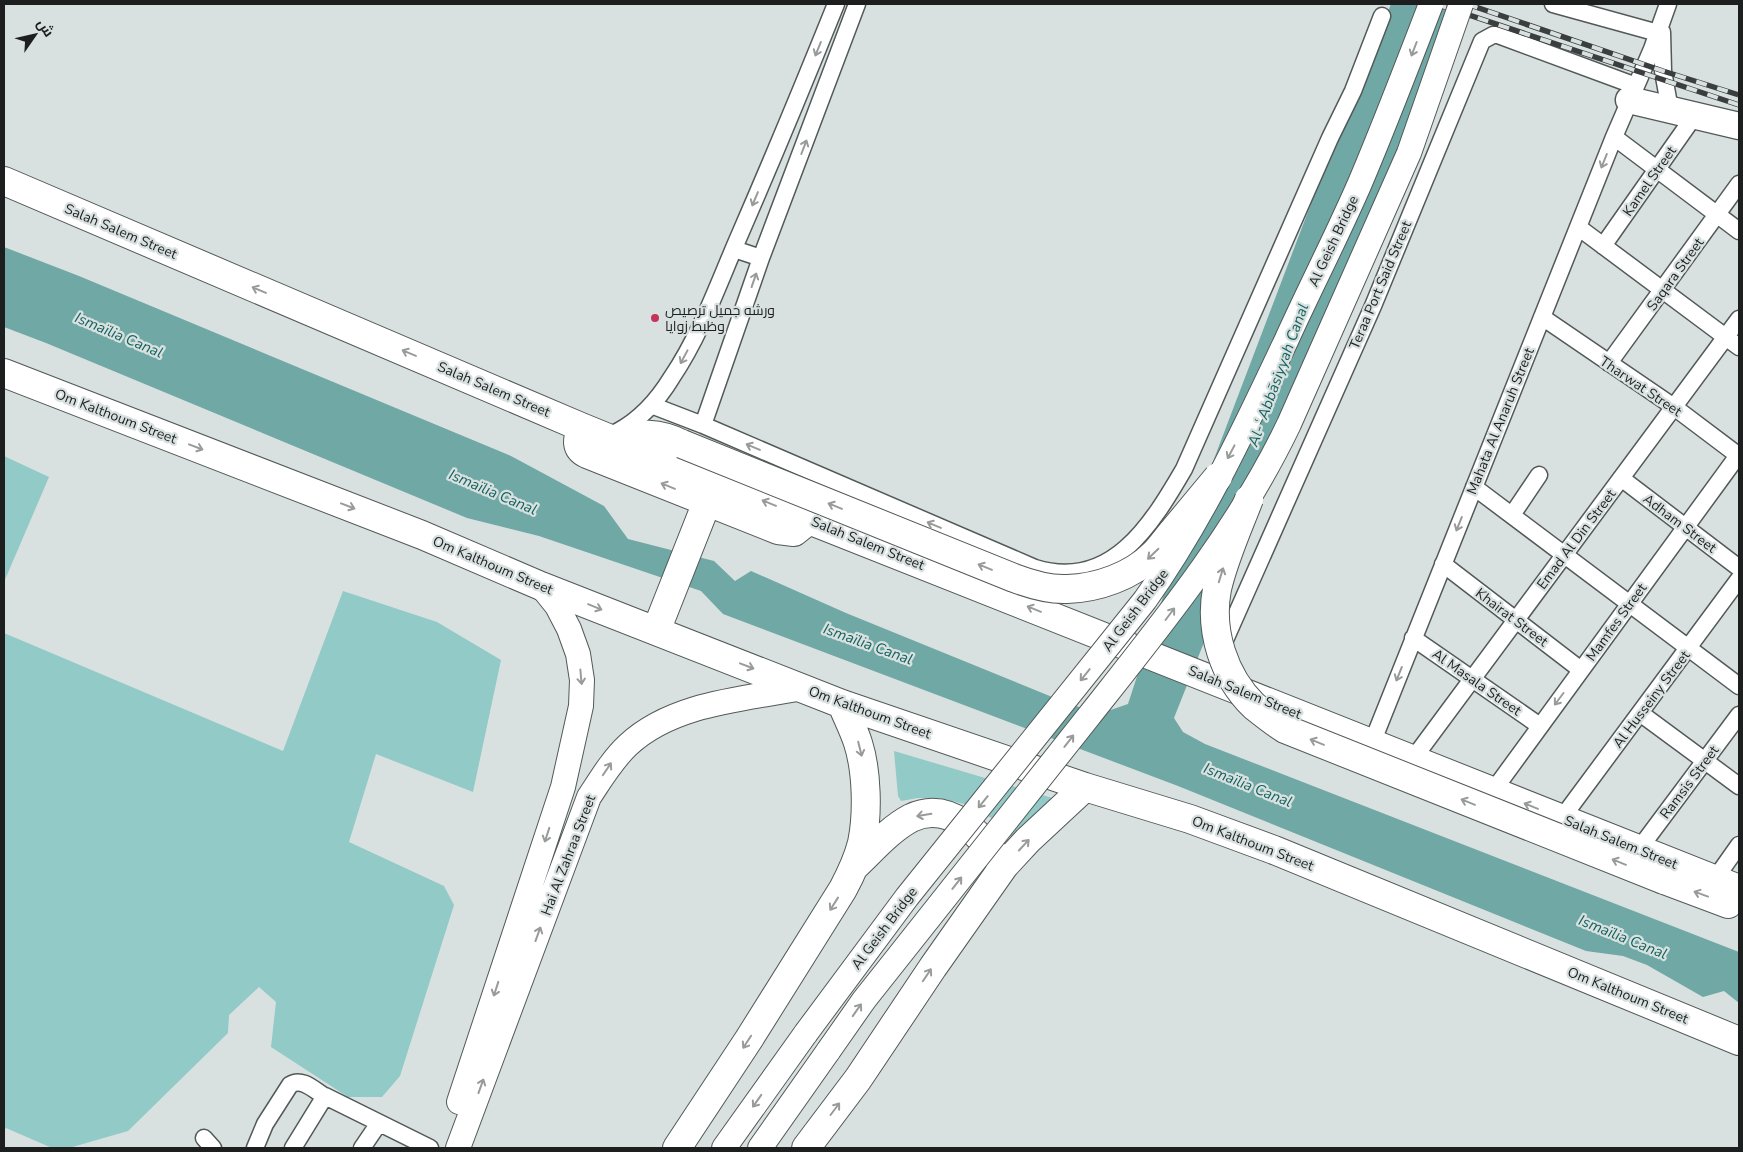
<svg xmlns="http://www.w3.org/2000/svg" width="1743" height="1152" viewBox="0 0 1743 1152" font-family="'Nunito Sans',Cairo,sans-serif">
<rect width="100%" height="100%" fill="#d9e1e0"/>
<path fill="#91cac6" d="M 4,456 L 49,477 L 4,582 Z
M 343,591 L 437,622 L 501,660 L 473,792 L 376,754 L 349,842 L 444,886 L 454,905 L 400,1076 L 382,1097 L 348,1097 L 271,1047 L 276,1002 L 259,987 L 229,1015 L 228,1033 L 128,1131 L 69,1148 L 52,1148 L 6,1128 L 4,1130 L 4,633 L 283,751 Z
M 894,751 L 1056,799 L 1014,837 L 1011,836 L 993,819 L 968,805 L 940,798 L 918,798 L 901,801 L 898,796 Z"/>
<path fill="#6fa8a4" d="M 1391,4 L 1450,4 L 1421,95 L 1174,718 L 1183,732 L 1205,744 L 1739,952 L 1739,1003 L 1724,991 L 1703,997 L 1647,965 L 1623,956 L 1586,951 L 1178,786 L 723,614 L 701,591 L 539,536 L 467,518 L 46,343 L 4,327 L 4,247 L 79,276 L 511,456 L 604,506 L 628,539 L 714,561 L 735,581 L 751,571 L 846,613 L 1062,701 L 1099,714 L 1128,704 L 1171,572 L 1325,167 Z"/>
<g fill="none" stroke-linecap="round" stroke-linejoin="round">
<defs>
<path id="street" d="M 1553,4 L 1658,33
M 1662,32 L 1663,71 L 1670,110
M 1614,137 L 1739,231
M 1578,227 L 1739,347
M 1603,246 L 1695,115
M 734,249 L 761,258
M 1542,317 L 1674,407 L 1739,456
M 1609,363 L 1739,184
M 651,405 L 703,425 L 1035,568 C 1111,592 1152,524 1184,469 L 1330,138 L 1353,91 L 1382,16
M 703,425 L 761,258 L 857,4
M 617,432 C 640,420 658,400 672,377 C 701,334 719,282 740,234 C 773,158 805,81 836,4
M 1621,478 L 1739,568
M 1474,487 L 1739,686
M 1512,515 L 1539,475
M 1443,564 L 1581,670
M 1413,638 L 1540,726
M 1221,649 L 1373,306 L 1482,41 L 1493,35 L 1498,35 L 1636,86
M 1640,713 L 1739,786
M 1372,743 L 1614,137 L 1652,49 L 1668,4
M 1413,759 L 1739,319
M 1493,791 L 1739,454
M 1562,818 L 1739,579
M 1639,849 L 1739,715
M 1715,879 L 1739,845
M 204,1138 L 213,1148
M 255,1148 L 265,1124 L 290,1085 C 302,1077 314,1090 324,1096
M 293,1148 L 325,1096 L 430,1148
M 362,1148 L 379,1123"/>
<path id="secondary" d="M 459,1102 L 563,787 L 581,706 L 582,680 L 578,654 L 569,629 L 557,606 L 541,586
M 458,1148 L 589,797 C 601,779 612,760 628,745 C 673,703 744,699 803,688
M 724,1148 L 806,1033
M 760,1148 L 829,1050"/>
<path id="primary" d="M 1629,100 L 1739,126"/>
<path id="highway" d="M 4,181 L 581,427 L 809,520 L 1739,889
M 4,373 L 422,535 L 541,586 L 842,704 L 1085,787 L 1190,819 L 1274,850 L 1739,1041
M 581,427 C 578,438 574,448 587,454 L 778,530 L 794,532 L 809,520
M 614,439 C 639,433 659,432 682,444
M 656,631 L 707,502
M 855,866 C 872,850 890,829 911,818 C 951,799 982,837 1003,865
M 1664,880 L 1728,904
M 677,1148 L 749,1039 L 843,889 C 851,874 858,859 862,843 C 868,814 867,771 858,743 C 854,730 847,717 842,704
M 806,1148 L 858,1079 L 933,967 L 1004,866 L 1028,840 L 1085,787"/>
</defs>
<use href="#street" stroke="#525958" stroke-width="19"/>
<use href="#secondary" stroke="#525958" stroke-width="26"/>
<use href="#primary" stroke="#525958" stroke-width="29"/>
<use href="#highway" stroke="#525958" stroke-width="30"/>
<use href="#street" stroke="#fff" stroke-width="16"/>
<use href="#secondary" stroke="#fff" stroke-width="24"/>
<use href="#primary" stroke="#fff" stroke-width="26"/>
<use href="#highway" stroke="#fff" stroke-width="28"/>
<defs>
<path id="rail" d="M 1436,4 L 1739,105
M 1467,4 L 1663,71 L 1739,95"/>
</defs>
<use href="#rail" stroke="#3b3e3e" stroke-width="5.5"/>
<use href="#rail" stroke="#d9e1e0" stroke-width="4" stroke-dasharray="11" stroke-linecap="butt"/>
<defs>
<path id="secondary-bridge" d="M 806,1033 L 907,897 L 1145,600 C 1202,520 1244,430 1286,341 C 1310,288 1337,236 1360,183 C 1385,124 1408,64 1431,4
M 829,1050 L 864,1000 C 939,906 1014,811 1089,716 C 1162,624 1238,531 1289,424 L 1409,153 L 1461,4"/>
<path id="highway-bridge" d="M 682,444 L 1014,578 C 1030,584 1049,590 1067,589 C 1098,588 1132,576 1154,554 C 1161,547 1167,538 1174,530 C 1189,512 1203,495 1218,477
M 1249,499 C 1238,528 1224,558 1217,589 C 1209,631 1224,677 1254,706 C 1264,714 1274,722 1285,729 L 1664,880"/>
</defs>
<use href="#secondary-bridge" stroke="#525958" stroke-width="26" stroke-linecap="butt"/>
<use href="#highway-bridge" stroke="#525958" stroke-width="30" stroke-linecap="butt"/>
<use href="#secondary-bridge" stroke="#fff" stroke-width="24"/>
<use href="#highway-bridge" stroke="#fff" stroke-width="28"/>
</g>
<defs><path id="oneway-shaft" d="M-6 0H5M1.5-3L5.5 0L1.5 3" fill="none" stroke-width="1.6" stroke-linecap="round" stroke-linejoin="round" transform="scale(1.25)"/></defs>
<g stroke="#999a9a">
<use href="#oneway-shaft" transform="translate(818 49) rotate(112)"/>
<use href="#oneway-shaft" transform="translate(1414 49) rotate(111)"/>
<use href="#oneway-shaft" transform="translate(804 147) rotate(-69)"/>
<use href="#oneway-shaft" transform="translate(1604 161) rotate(112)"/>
<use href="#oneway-shaft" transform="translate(755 199) rotate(113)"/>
<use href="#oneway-shaft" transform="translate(754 280) rotate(-71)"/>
<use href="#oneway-shaft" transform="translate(259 290) rotate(-157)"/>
<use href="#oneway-shaft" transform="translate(409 353) rotate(-157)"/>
<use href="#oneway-shaft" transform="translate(684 357) rotate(118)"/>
<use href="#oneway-shaft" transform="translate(196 447) rotate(21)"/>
<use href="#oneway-shaft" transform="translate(753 447) rotate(-157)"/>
<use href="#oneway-shaft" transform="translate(1231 452) rotate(118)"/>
<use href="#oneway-shaft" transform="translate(668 486) rotate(-158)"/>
<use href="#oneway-shaft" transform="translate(769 503) rotate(-158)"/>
<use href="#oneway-shaft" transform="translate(348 506) rotate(21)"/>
<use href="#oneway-shaft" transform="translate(835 506) rotate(-158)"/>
<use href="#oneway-shaft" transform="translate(1459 524) rotate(112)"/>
<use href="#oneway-shaft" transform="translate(934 525) rotate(-157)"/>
<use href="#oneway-shaft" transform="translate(1153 554) rotate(136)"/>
<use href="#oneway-shaft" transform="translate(985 567) rotate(-158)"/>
<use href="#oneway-shaft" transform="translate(1221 575) rotate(-73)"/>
<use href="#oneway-shaft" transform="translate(595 607) rotate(22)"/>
<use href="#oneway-shaft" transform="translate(1034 609) rotate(-158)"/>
<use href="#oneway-shaft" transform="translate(1170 614) rotate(-53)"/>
<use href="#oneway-shaft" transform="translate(747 666) rotate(21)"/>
<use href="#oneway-shaft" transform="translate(1399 674) rotate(112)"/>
<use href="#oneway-shaft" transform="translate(1085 675) rotate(129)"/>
<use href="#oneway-shaft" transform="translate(581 677) rotate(85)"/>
<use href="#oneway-shaft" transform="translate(1559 699) rotate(127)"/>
<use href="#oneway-shaft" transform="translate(1069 741) rotate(-52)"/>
<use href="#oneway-shaft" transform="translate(1317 742) rotate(-158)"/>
<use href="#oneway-shaft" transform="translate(860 749) rotate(76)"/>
<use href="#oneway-shaft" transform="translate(607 769) rotate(-56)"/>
<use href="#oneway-shaft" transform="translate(983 802) rotate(129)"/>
<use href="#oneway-shaft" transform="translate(1468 802) rotate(-158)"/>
<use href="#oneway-shaft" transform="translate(1531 806) rotate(-158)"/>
<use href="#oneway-shaft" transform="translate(924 815) rotate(171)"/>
<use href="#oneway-shaft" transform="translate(547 835) rotate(108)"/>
<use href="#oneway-shaft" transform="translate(1024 845) rotate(-47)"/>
<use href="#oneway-shaft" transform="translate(1619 862) rotate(-158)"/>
<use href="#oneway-shaft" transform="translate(957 883) rotate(-52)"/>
<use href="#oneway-shaft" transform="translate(1701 894) rotate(-160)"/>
<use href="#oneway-shaft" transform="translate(834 904) rotate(122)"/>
<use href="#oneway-shaft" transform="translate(538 934) rotate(-70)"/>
<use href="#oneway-shaft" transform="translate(927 975) rotate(-56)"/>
<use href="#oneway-shaft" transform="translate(496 989) rotate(108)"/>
<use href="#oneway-shaft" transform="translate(857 1010) rotate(-55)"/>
<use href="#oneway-shaft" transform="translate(747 1042) rotate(123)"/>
<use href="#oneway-shaft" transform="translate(481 1086) rotate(-70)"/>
<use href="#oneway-shaft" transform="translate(757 1101) rotate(125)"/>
<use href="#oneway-shaft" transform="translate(835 1109) rotate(-53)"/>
</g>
<circle fill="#c4355a" stroke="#d9e1e0" stroke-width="2" cx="655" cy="318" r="5"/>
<g text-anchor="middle" stroke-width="4.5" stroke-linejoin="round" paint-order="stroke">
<g font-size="14" fill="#1d1f1f" stroke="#d9e1e0">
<text transform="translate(1649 181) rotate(-55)" y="5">Kamel Street</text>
<text transform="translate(121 231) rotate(23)" y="5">Salah Salem Street</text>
<text transform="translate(1333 241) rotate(-65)" y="5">Al Geish Bridge</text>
<text transform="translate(1675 274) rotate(-54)" y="5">Saqara Street</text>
<text transform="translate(1380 285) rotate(-67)" y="5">Teraa Port Said Street</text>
<text transform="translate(1641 386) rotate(34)" y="5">Tharwat Street</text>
<text transform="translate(494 389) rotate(23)" y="5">Salah Salem Street</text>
<text transform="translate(116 416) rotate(21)" y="5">Om Kalthoum Street</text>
<text transform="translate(1500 421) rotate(-68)" y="5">Mahata Al Anaruh Street</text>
<text transform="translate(1680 523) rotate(37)" y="5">Adham Street</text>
<text transform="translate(1576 539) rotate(-53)" y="5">Emad Al Din Street</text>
<text transform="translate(868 543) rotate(22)" y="5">Salah Salem Street</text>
<text transform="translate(493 565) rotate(23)" y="5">Om Kalthoum Street</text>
<text transform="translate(1135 610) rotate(-53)" y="5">Al Geish Bridge</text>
<text transform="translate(1512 617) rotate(37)" y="5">Khairat Street</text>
<text transform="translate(1616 622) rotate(-54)" y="5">Mamfes Street</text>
<text transform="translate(1477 682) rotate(35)" y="5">Al Masala Street</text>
<text transform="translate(1245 692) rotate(22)" y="5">Salah Salem Street</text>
<text transform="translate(1651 699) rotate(-53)" y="5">Al Husseiny Street</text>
<text transform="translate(870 712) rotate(20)" y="5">Om Kalthoum Street</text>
<text transform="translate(1689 782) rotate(-53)" y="5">Ramsis Street</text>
<text transform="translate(1621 842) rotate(22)" y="5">Salah Salem Street</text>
<text transform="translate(1253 843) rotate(21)" y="5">Om Kalthoum Street</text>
<text transform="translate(568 855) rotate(-69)" y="5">Hai Al Zahraa Street</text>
<text transform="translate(884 928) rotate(-53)" y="5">Al Geish Bridge</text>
<text transform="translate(1628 995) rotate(22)" y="5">Om Kalthoum Street</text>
</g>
<g font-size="14" fill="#1d1f1f" stroke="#d9e1e0" text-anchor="start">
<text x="665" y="315">ورشه جميل ترصيص<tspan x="665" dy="16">وظبط زوايا</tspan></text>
</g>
<g font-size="15" font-style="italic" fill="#13625f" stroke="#d9e1e0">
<text transform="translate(119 335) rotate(23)" y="5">Ismaïlia Canal</text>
<text transform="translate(1278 375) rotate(-70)" y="5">Al-ʿAbbāsiyyah Canal</text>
<text transform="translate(493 492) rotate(23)" y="5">Ismaïlia Canal</text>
<text transform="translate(868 644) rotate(20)" y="5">Ismaïlia Canal</text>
<text transform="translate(1248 785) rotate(22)" y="5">Ismaïlia Canal</text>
<text transform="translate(1623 937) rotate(22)" y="5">Ismaïlia Canal</text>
</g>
</g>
<rect width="1743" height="1152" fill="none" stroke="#1d1f1f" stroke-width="10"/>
<g transform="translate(35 35) rotate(56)" stroke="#d9e1e0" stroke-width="4" paint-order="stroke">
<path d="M0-4L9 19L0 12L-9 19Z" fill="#1d1f1f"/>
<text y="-8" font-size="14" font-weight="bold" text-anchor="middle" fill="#1d1f1f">ش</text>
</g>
</svg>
